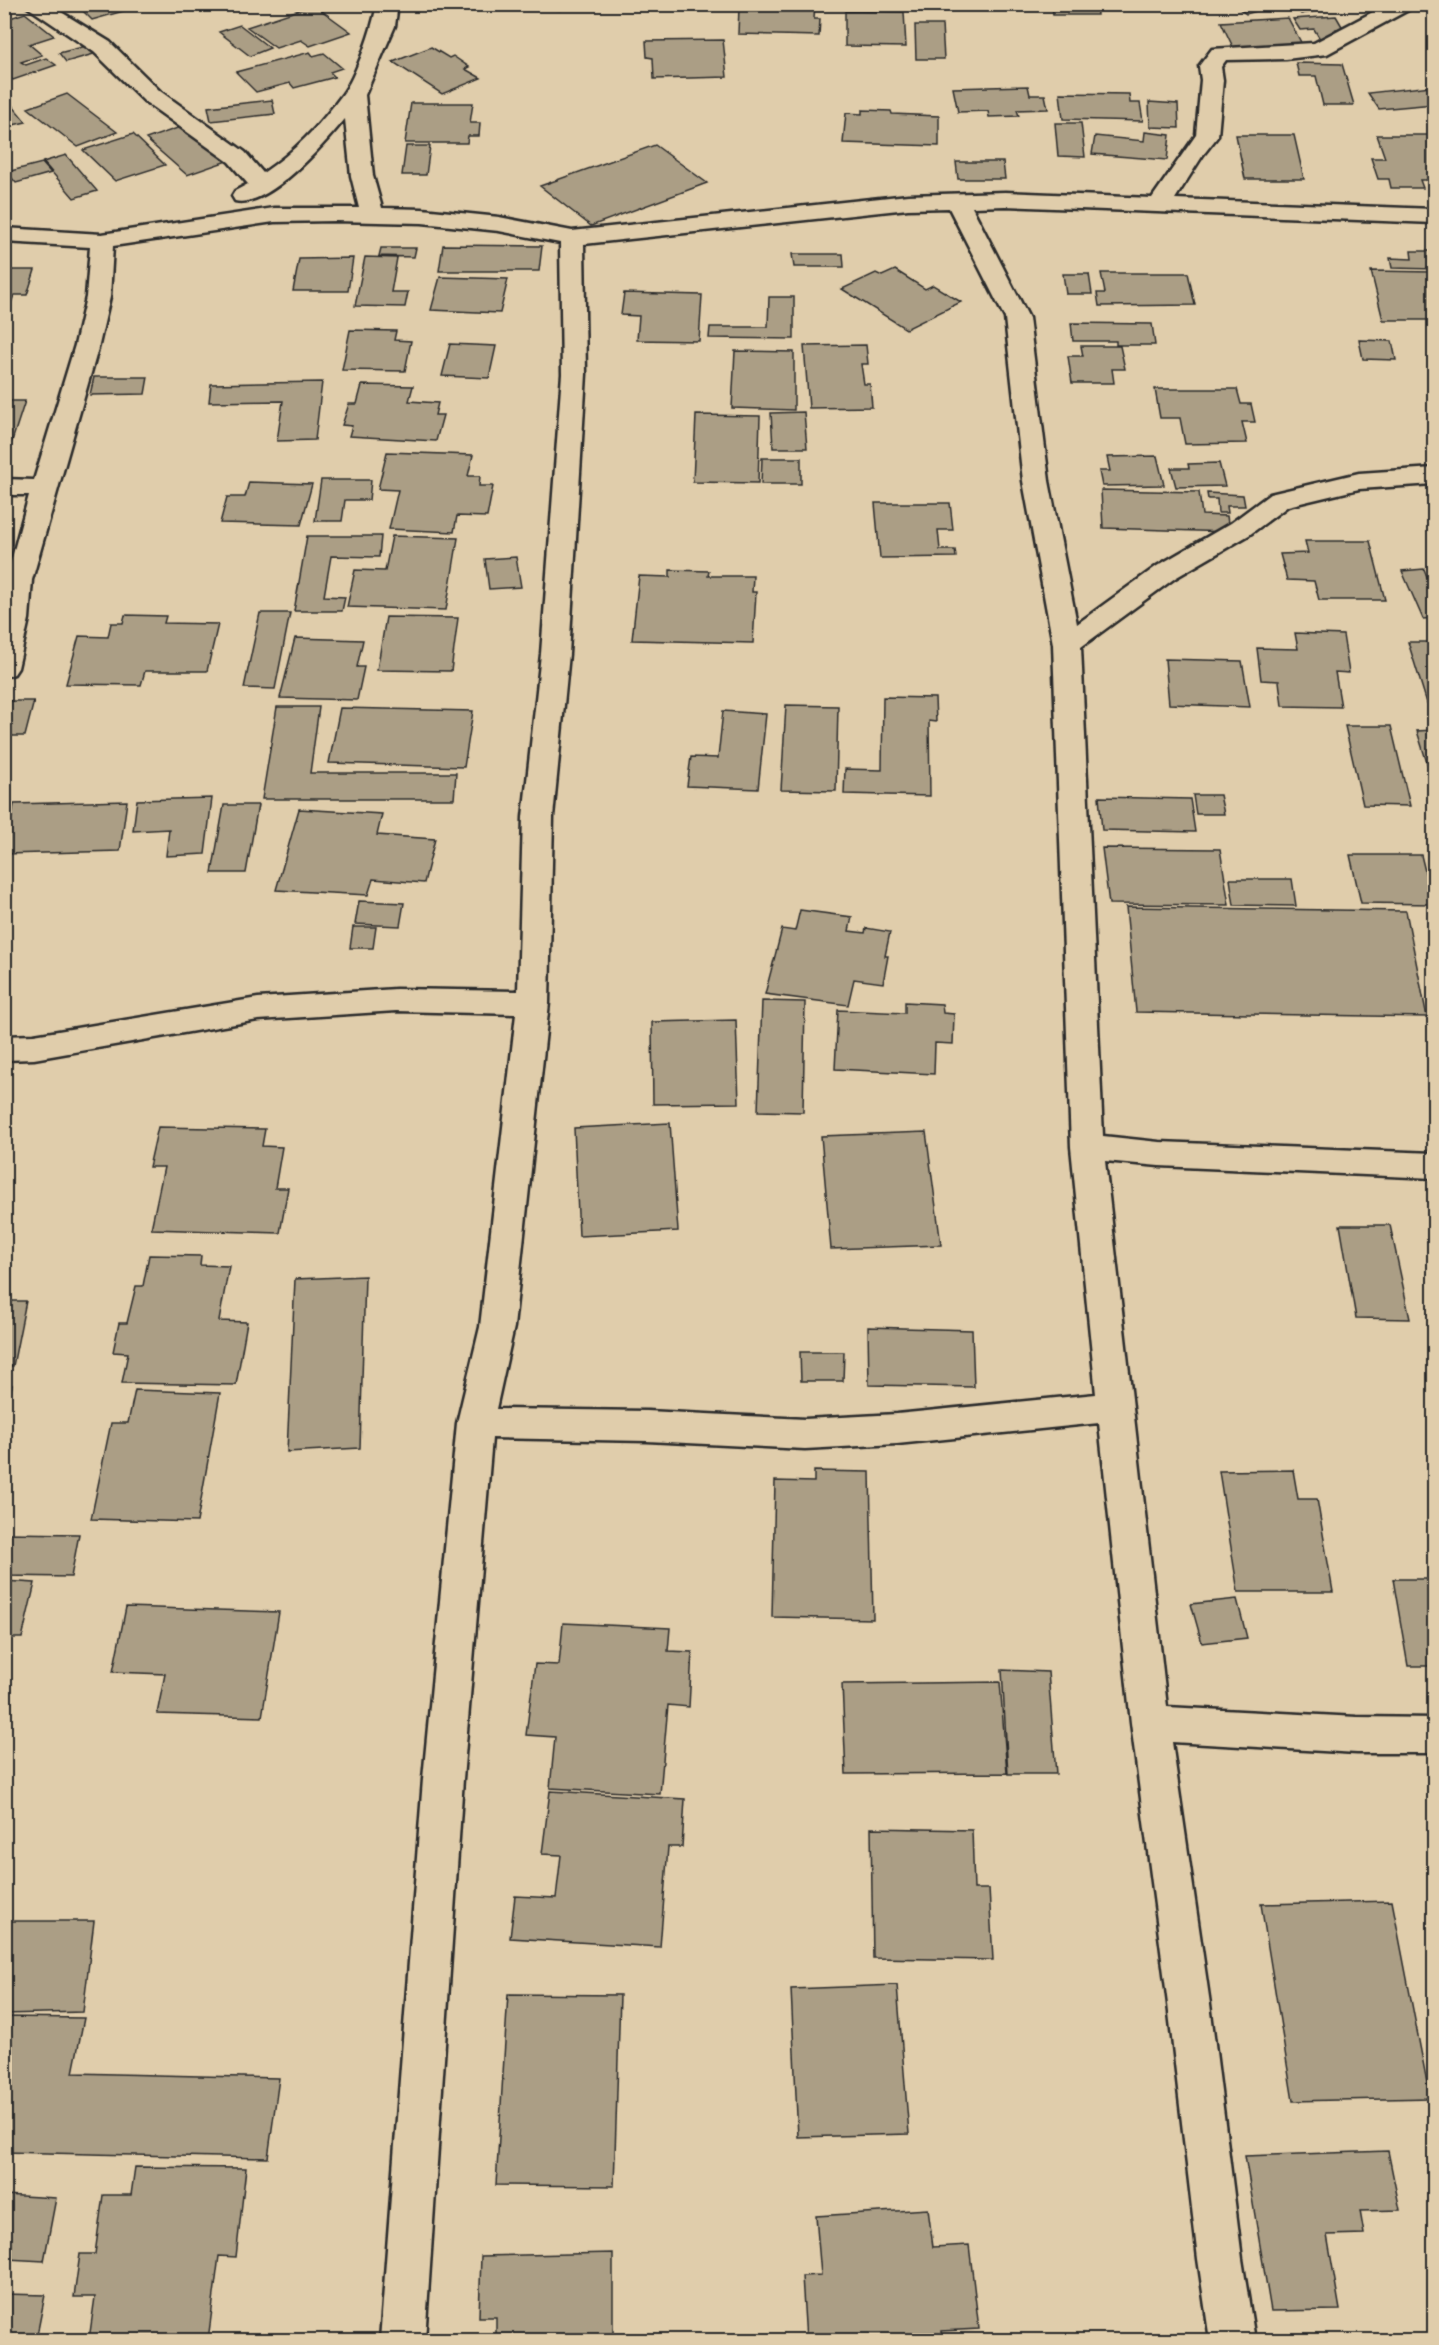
<svg xmlns="http://www.w3.org/2000/svg" width="1439" height="2345" viewBox="0 0 1439 2345" font-family="'Gochi Hand',sans-serif">
<rect width="100%" height="100%" fill="#e0cdab"/>
<filter id="ink" filterUnits="userSpaceOnUse"><feTurbulence type="fractalNoise" baseFrequency=".0167" numOctaves="2"/><feDisplacementMap in="SourceGraphic" scale="12" xChannelSelector="R" yChannelSelector="G"/><feConvolveMatrix kernelMatrix="1 2 1 2 8 2 1 2 1" color-interpolation-filters="sRGB"/></filter>
<g filter="url(#ink)">
<path fill="#ab9e85" stroke="#2b2b2b" stroke-width="1.5" d="M 76,4 L 148,4 L 92,20 Z
M 519,4 L 562,4 L 560,10 Z
M 775,4 L 815,4 L 814,19 L 820,19 L 819,36 L 738,34 L 739,7 L 775,8 Z
M 1052,4 L 1096,4 L 1097,15 L 1053,15 Z
M 1233,4 L 1283,4 L 1246,14 Z
M 1292,4 L 1323,4 L 1327,9 L 1301,14 Z
M 314,5 L 351,32 L 310,46 L 301,40 L 276,48 L 247,27 Z
M 845,11 L 904,12 L 906,47 L 845,46 Z
M 25,13 L 54,36 L 29,44 L 42,55 L 21,62 L 26,65 L 46,58 L 56,65 L 13,80 L 4,73 L 4,20 Z
M 1336,16 L 1343,28 L 1336,29 L 1341,37 L 1320,39 L 1314,29 L 1300,30 L 1293,19 Z
M 1288,18 L 1303,46 L 1234,49 L 1221,22 Z
M 240,25 L 270,48 L 250,56 L 219,32 Z
M 915,25 L 942,25 L 944,59 L 916,59 Z
M 723,40 L 727,77 L 654,79 L 653,58 L 647,57 L 646,41 Z
M 90,45 L 97,53 L 66,62 L 59,53 Z
M 431,47 L 449,58 L 453,56 L 469,67 L 465,69 L 481,78 L 442,94 L 393,62 Z
M 310,52 L 313,56 L 324,53 L 342,68 L 330,72 L 335,77 L 294,88 L 290,83 L 256,92 L 236,72 Z
M 1296,63 L 1342,64 L 1354,105 L 1323,105 L 1316,76 L 1299,76 Z
M 1028,86 L 1030,95 L 1045,95 L 1048,109 L 1017,110 L 1019,116 L 989,117 L 988,111 L 958,112 L 953,88 Z
M 1431,86 L 1434,90 L 1434,104 L 1379,109 L 1368,93 Z
M 1060,93 L 1129,94 L 1130,103 L 1140,103 L 1143,121 L 1063,119 Z
M 67,94 L 117,132 L 78,147 L 28,108 Z
M 4,99 L 12,105 L 26,122 L 4,127 Z
M 272,100 L 275,114 L 211,121 L 208,107 Z
M 1149,102 L 1178,104 L 1179,128 L 1150,127 Z
M 411,103 L 473,103 L 470,123 L 480,123 L 479,136 L 468,136 L 467,143 L 405,143 Z
M 862,110 L 891,111 L 892,114 L 939,116 L 939,146 L 843,143 L 846,113 L 862,114 Z
M 1055,123 L 1081,123 L 1085,157 L 1058,156 Z
M 189,124 L 230,160 L 187,175 L 146,139 Z
M 1145,132 L 1170,135 L 1167,160 L 1092,154 L 1095,136 L 1144,141 Z
M 133,134 L 165,165 L 115,181 L 83,150 Z
M 1236,135 L 1294,135 L 1304,179 L 1245,179 Z
M 1377,135 L 1430,135 L 1434,148 L 1434,180 L 1420,180 L 1423,188 L 1391,188 L 1389,179 L 1378,179 L 1371,158 L 1385,158 Z
M 655,145 L 707,183 L 591,226 L 540,186 Z
M 406,146 L 430,146 L 426,175 L 402,175 Z
M 66,155 L 97,191 L 74,198 L 43,162 Z
M 956,162 L 1003,162 L 1005,179 L 958,179 Z
M 42,163 L 51,173 L 16,183 L 7,172 Z
M 443,245 L 542,246 L 539,271 L 439,271 Z
M 381,248 L 416,248 L 414,257 L 379,256 Z
M 1411,251 L 1433,251 L 1434,269 L 1392,268 L 1390,258 L 1412,259 Z
M 792,254 L 843,254 L 844,267 L 794,267 Z
M 365,257 L 397,258 L 391,292 L 408,292 L 405,307 L 355,306 Z
M 353,258 L 348,291 L 293,291 L 299,259 Z
M 4,270 L 35,270 L 27,295 L 14,295 L 4,322 Z
M 895,270 L 925,289 L 933,285 L 961,302 L 906,329 L 842,289 L 876,273 L 882,276 Z
M 1371,271 L 1433,272 L 1434,320 L 1383,320 Z
M 1101,273 L 1188,273 L 1195,305 L 1099,306 L 1097,293 L 1105,293 Z
M 1063,274 L 1089,274 L 1092,294 L 1066,294 Z
M 440,277 L 508,279 L 500,313 L 431,310 Z
M 624,293 L 702,295 L 699,341 L 637,340 L 639,316 L 621,315 Z
M 769,297 L 794,297 L 794,339 L 709,338 L 710,327 L 768,327 Z
M 1071,323 L 1152,324 L 1155,345 L 1116,345 L 1116,341 L 1073,341 Z
M 350,330 L 396,331 L 394,340 L 411,341 L 405,371 L 342,370 Z
M 1359,340 L 1392,341 L 1396,360 L 1363,359 Z
M 450,344 L 496,346 L 489,378 L 442,376 Z
M 866,345 L 868,364 L 861,364 L 864,384 L 870,384 L 872,407 L 809,408 L 804,346 Z
M 1081,346 L 1120,346 L 1125,369 L 1112,369 L 1114,383 L 1072,383 L 1068,356 L 1083,356 Z
M 735,351 L 794,352 L 794,410 L 732,408 Z
M 94,377 L 148,377 L 145,394 L 90,395 Z
M 322,382 L 315,440 L 277,441 L 283,401 L 209,402 L 211,384 Z
M 362,385 L 413,386 L 409,401 L 438,403 L 435,415 L 443,415 L 436,441 L 349,436 L 352,426 L 342,425 L 349,404 L 357,404 Z
M 1155,389 L 1237,389 L 1241,404 L 1251,404 L 1255,422 L 1242,422 L 1247,443 L 1185,444 L 1180,418 L 1160,418 Z
M 4,401 L 25,401 L 11,444 L 4,444 Z
M 804,412 L 807,448 L 773,448 L 771,413 Z
M 696,415 L 760,416 L 758,483 L 693,482 Z
M 387,452 L 473,455 L 468,476 L 480,476 L 479,486 L 493,486 L 487,517 L 457,516 L 454,532 L 389,529 L 398,490 L 378,489 Z
M 1157,456 L 1164,485 L 1102,486 L 1099,471 L 1110,471 L 1107,457 Z
M 762,458 L 801,458 L 801,484 L 761,484 Z
M 1219,463 L 1225,486 L 1176,487 L 1171,468 L 1189,468 L 1188,464 Z
M 321,480 L 371,480 L 369,500 L 345,500 L 342,521 L 315,521 Z
M 249,482 L 312,484 L 301,525 L 220,523 L 227,497 L 245,497 Z
M 1101,490 L 1199,492 L 1202,515 L 1227,516 L 1229,532 L 1103,528 Z
M 1207,493 L 1243,495 L 1245,506 L 1227,506 L 1228,513 L 1218,513 L 1217,499 L 1208,499 Z
M 875,503 L 950,503 L 953,530 L 938,530 L 940,550 L 955,550 L 956,557 L 880,558 Z
M 307,536 L 381,536 L 379,557 L 331,556 L 324,596 L 345,597 L 342,611 L 294,611 Z
M 392,536 L 458,538 L 446,610 L 347,607 L 355,570 L 385,571 Z
M 1305,541 L 1370,541 L 1385,600 L 1319,600 L 1314,581 L 1287,580 L 1280,554 L 1308,553 Z
M 516,557 L 521,587 L 489,589 L 485,559 Z
M 1424,569 L 1434,594 L 1434,618 L 1423,619 L 1402,571 Z
M 670,570 L 709,571 L 708,576 L 753,576 L 752,592 L 756,592 L 753,643 L 632,640 L 639,576 L 670,577 Z
M 260,613 L 290,613 L 275,689 L 244,688 Z
M 125,615 L 166,616 L 164,623 L 218,624 L 207,671 L 145,671 L 141,685 L 66,684 L 79,636 L 108,637 L 111,623 L 123,623 Z
M 386,617 L 458,618 L 451,671 L 377,670 Z
M 1295,633 L 1343,635 L 1349,673 L 1335,672 L 1341,707 L 1282,706 L 1279,681 L 1261,680 L 1257,648 L 1298,649 Z
M 295,638 L 363,640 L 357,667 L 364,667 L 357,700 L 280,698 Z
M 1408,642 L 1434,642 L 1434,703 L 1427,703 Z
M 1165,659 L 1242,661 L 1250,707 L 1169,704 Z
M 883,697 L 935,698 L 936,722 L 929,721 L 930,796 L 844,794 L 845,769 L 882,770 Z
M 4,701 L 34,701 L 25,736 L 4,736 Z
M 786,705 L 838,706 L 836,791 L 781,790 Z
M 277,707 L 319,707 L 310,773 L 456,773 L 454,799 L 262,799 Z
M 340,708 L 473,711 L 464,767 L 329,763 Z
M 723,711 L 766,714 L 758,789 L 687,786 L 691,757 L 718,758 Z
M 1345,726 L 1391,726 L 1410,806 L 1363,805 Z
M 1434,730 L 1434,785 L 1417,731 Z
M 1193,795 L 1220,795 L 1224,814 L 1196,814 Z
M 1099,797 L 1190,799 L 1195,832 L 1102,830 Z
M 212,798 L 205,854 L 166,856 L 169,829 L 133,831 L 137,800 Z
M 127,801 L 120,851 L 5,854 L 14,804 Z
M 224,805 L 258,805 L 246,873 L 212,873 Z
M 299,809 L 382,814 L 377,835 L 435,839 L 424,883 L 373,879 L 368,895 L 276,890 Z
M 1102,848 L 1220,849 L 1229,905 L 1109,904 Z
M 1350,855 L 1421,855 L 1433,904 L 1361,903 Z
M 1230,879 L 1292,879 L 1296,906 L 1234,905 Z
M 359,901 L 404,903 L 400,926 L 355,924 Z
M 1126,907 L 1406,911 L 1427,1017 L 1136,1012 Z
M 800,910 L 852,917 L 849,931 L 865,933 L 866,928 L 890,932 L 885,956 L 888,956 L 883,983 L 854,979 L 848,1005 L 765,994 L 782,929 L 795,931 Z
M 353,927 L 376,927 L 373,948 L 350,948 Z
M 762,1001 L 805,1002 L 803,1112 L 758,1111 Z
M 905,1002 L 942,1004 L 943,1013 L 954,1014 L 953,1044 L 935,1043 L 934,1074 L 835,1069 L 838,1010 L 905,1013 Z
M 736,1020 L 739,1103 L 653,1104 L 652,1022 Z
M 670,1123 L 678,1231 L 579,1236 L 574,1128 Z
M 158,1127 L 265,1129 L 262,1146 L 282,1147 L 275,1188 L 288,1188 L 280,1233 L 151,1229 L 164,1167 L 149,1167 Z
M 926,1132 L 941,1245 L 831,1249 L 821,1136 Z
M 1340,1225 L 1390,1225 L 1410,1319 L 1356,1318 Z
M 149,1255 L 201,1256 L 200,1265 L 229,1266 L 219,1321 L 247,1322 L 236,1385 L 122,1383 L 128,1353 L 113,1352 L 119,1323 L 127,1323 L 136,1286 L 143,1286 Z
M 365,1276 L 360,1448 L 287,1452 L 295,1279 Z
M 4,1301 L 26,1301 L 13,1366 L 4,1366 Z
M 868,1327 L 972,1330 L 974,1387 L 869,1385 Z
M 800,1352 L 844,1352 L 843,1381 L 801,1381 Z
M 4,1385 L 12,1385 L 4,1427 Z
M 135,1390 L 220,1393 L 197,1522 L 91,1519 L 111,1423 L 128,1423 Z
M 1293,1470 L 1298,1499 L 1317,1499 L 1333,1592 L 1238,1592 L 1219,1471 Z
M 814,1471 L 870,1472 L 873,1619 L 772,1617 L 775,1481 L 814,1482 Z
M 4,1533 L 79,1534 L 71,1577 L 4,1576 Z
M 1393,1579 L 1434,1579 L 1434,1666 L 1408,1666 Z
M 4,1581 L 35,1583 L 22,1638 L 4,1638 Z
M 1237,1599 L 1247,1638 L 1202,1643 L 1191,1604 Z
M 126,1607 L 279,1612 L 262,1717 L 157,1714 L 165,1674 L 113,1672 Z
M 563,1623 L 670,1628 L 668,1651 L 692,1652 L 689,1707 L 668,1705 L 660,1794 L 550,1788 L 555,1737 L 526,1735 L 535,1664 L 559,1665 Z
M 1002,1670 L 1048,1672 L 1056,1774 L 1008,1774 Z
M 1000,1682 L 1007,1773 L 846,1774 L 842,1684 Z
M 550,1791 L 685,1799 L 682,1847 L 668,1847 L 660,1947 L 510,1938 L 515,1896 L 556,1898 L 561,1855 L 542,1854 Z
M 871,1828 L 972,1830 L 974,1889 L 989,1889 L 993,1960 L 873,1958 Z
M 1392,1901 L 1430,2098 L 1293,2101 L 1261,1904 Z
M 8,1921 L 94,1921 L 83,2012 L 4,2014 L 4,1941 Z
M 897,1985 L 909,2134 L 798,2137 L 791,1989 Z
M 508,1994 L 620,1995 L 614,2186 L 496,2185 Z
M 4,2017 L 84,2018 L 73,2073 L 279,2078 L 268,2158 L 4,2152 Z
M 1388,2151 L 1400,2210 L 1360,2211 L 1364,2234 L 1327,2235 L 1340,2310 L 1271,2311 L 1245,2156 Z
M 135,2167 L 246,2168 L 236,2257 L 219,2256 L 208,2340 L 89,2340 L 95,2297 L 74,2297 L 80,2254 L 95,2254 L 103,2195 L 131,2195 Z
M 4,2195 L 56,2198 L 44,2261 L 7,2259 L 4,2271 Z
M 928,2209 L 933,2247 L 969,2245 L 979,2329 L 941,2331 L 942,2340 L 806,2340 L 802,2276 L 821,2275 L 816,2216 Z
M 613,2253 L 613,2340 L 496,2340 L 496,2317 L 479,2317 L 481,2256 Z
M 4,2294 L 45,2295 L 36,2340 L 4,2340 Z"/>
<g fill="none" stroke-linecap="round" stroke-linejoin="round">
<defs>
<path id="minor" d="M 23,4 L 48,4 L 110,42 L 160,91 L 245,152 L 263,173 C 293,153 321,124 342,95 C 356,77 373,27 377,4 L 398,4 L 395,26 L 365,95 L 373,176 L 382,208 L 422,209 L 499,217 L 572,231 L 908,195 L 1005,192 L 1152,198 L 1196,135 L 1201,80 L 1199,66 L 1212,49 L 1314,43 L 1388,4 L 1415,4 L 1412,8 L 1327,54 L 1286,59 L 1226,60 L 1221,67 L 1223,80 L 1218,136 L 1203,155 L 1175,199 L 1434,209 L 1434,223 L 1005,206 L 972,207 L 1029,318 L 1049,481 L 1077,624 L 1157,566 L 1231,523 L 1270,494 L 1359,473 L 1434,468 L 1434,484 L 1359,489 L 1288,506 L 1249,535 L 1175,578 L 1081,647 L 1103,1136 L 1159,1142 L 1434,1153 L 1434,1178 L 1159,1166 L 1105,1161 L 1167,1707 L 1357,1717 L 1434,1718 L 1434,1753 L 1357,1753 L 1172,1742 L 1210,2004 L 1242,2259 L 1255,2340 L 1210,2340 L 1198,2259 L 1168,2004 L 1131,1723 L 1099,1423 L 897,1444 L 805,1449 L 647,1441 L 492,1438 L 463,1779 L 425,2340 L 380,2340 L 423,1779 L 457,1423 L 480,1327 L 516,1014 L 396,1011 L 258,1020 L 34,1059 L 4,1060 L 4,1036 L 34,1035 L 258,998 L 396,989 L 518,991 L 523,817 L 541,654 L 562,374 L 560,243 L 499,231 L 422,223 L 335,221 L 274,222 L 113,246 L 110,297 L 99,345 L 32,580 L 29,619 L 18,668 L 14,674 L 4,677 L 6,580 L 29,495 L 4,495 L 4,479 L 34,480 L 75,345 L 86,297 L 90,247 L 4,242 L 4,228 L 102,234 L 274,208 L 359,208 L 351,176 L 345,119 C 325,143 268,209 235,201 L 232,196 L 235,191 L 248,184 L 229,162 L 144,101 L 94,52 ZM 949,208 L 1005,318 L 1023,481 L 1053,644 L 1071,1147 L 1096,1394 L 897,1414 L 805,1419 L 647,1411 L 496,1409 L 514,1327 L 549,1003 L 553,817 L 569,654 L 586,374 L 584,244 L 908,209 Z"/>
</defs>
<use href="#minor" stroke="#2b2b2b" stroke-width="5"/>
<use href="#minor" fill="#e0cdab" fill-rule="evenodd"/>
</g>
</g>
<rect width="1439" height="2345" fill="none" stroke="#e0cdab" stroke-width="24"/>
<rect x="12" y="12" width="1415" height="2321" fill="none" stroke="#2b2b2b" stroke-width="2" filter="url(#ink)"/>
</svg>
